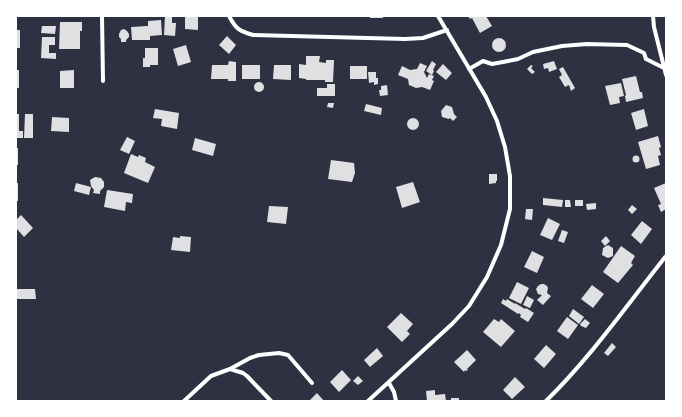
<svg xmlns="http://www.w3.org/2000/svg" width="682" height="417" viewBox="0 0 682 417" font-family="Ubuntu,sans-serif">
<rect width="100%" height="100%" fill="#2d3142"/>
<path fill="#e0e0e3" d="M 165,16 L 172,16 L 172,23 L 176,23 L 175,36 L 164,35 Z
M 185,16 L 198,16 L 198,30 L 185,29 Z
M 370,16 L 383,16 L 383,18 L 370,18 Z
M 468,16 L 486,16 L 492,26 L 480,33 L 472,18 L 470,19 Z
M 161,20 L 162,35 L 150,36 L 150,40 L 132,40 L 131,27 L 148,26 L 148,21 Z
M 60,22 L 82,22 L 82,31 L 80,31 L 80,49 L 59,49 Z
M 42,26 L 56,26 L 55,34 L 41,33 Z
M 124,29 L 127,31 L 129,34 L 129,37 L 126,40 L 126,42 L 121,42 L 121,39 L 119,37 L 119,34 L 121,30 Z
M 16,30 L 20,30 L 20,48 L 16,48 Z
M 227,36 L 236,45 L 229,54 L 219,45 Z
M 42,37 L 55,37 L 55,45 L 49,45 L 49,53 L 56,53 L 56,59 L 41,58 Z
M492 45a7 7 0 1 1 14 0a7 7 0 1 1-14 0Z
M 186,45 L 191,62 L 178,66 L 173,49 Z
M 145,48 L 158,48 L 158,65 L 150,65 L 150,67 L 143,67 L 143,58 L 145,58 Z
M 306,56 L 320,56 L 319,62 L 326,63 L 326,60 L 334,60 L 333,82 L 325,82 L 325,80 L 306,80 L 306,79 L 299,78 L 299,64 L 306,65 Z
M 229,61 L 236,62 L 236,81 L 228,81 L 228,79 L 211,79 L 212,65 L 228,65 Z
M 432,61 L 436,64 L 433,70 L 434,71 L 432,75 L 426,71 Z
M 554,61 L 557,69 L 549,72 L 548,68 L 544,69 L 543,64 Z
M 420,63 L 427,66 L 424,72 L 427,78 L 429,74 L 434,76 L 432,80 L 434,81 L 430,90 L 422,87 L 416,88 L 409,85 L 408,79 L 398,75 L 402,66 L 410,70 L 417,69 Z
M 443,64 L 452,73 L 446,80 L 436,72 Z
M 242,65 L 260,65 L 260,79 L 242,79 Z
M 274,65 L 291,65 L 291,80 L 273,79 Z
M 531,65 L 533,66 L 531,68 L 535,72 L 532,74 L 527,69 Z
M 350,66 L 367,66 L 367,79 L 350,79 Z
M 563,67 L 575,88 L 571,91 L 569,85 L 565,87 L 559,77 L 562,75 L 559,69 Z
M 16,70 L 19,70 L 19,88 L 16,88 Z
M 74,70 L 74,88 L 60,88 L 60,71 Z
M 368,72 L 376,72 L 376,78 L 378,78 L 378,84 L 374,85 L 374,82 L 369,83 Z
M 636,76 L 640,92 L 642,92 L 643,98 L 626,102 L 625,96 L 626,95 L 622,79 Z
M254 87a5 5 0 1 1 10 0a5 5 0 1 1-10 0Z
M 621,83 L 624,96 L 619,97 L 620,103 L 610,105 L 605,86 Z
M 327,84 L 335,84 L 335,96 L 317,96 L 317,88 L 327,88 Z
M 387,85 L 388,95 L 380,96 L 379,90 L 381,90 L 381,86 Z
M 328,103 L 334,103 L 333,108 L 327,107 Z
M 366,104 L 382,108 L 381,115 L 364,111 Z
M 446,105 L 452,107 L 454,114 L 457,117 L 453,121 L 450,118 L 449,119 L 442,117 L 441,111 Z
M 155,109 L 179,113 L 177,129 L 161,126 L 162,119 L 153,118 Z
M 644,109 L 648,126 L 636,130 L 631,113 Z
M 16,114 L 19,114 L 19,131 L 23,131 L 23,138 L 16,138 Z
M 25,114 L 33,114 L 33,138 L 24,138 Z
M 52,117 L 69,118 L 69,132 L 51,131 Z
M407 124a6 6 0 1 1 12 0a6 6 0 1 1-12 0Z
M 658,136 L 661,147 L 659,148 L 661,155 L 658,156 L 660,165 L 646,169 L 638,142 Z
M 127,137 L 135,141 L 129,154 L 120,150 Z
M 195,138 L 216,144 L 213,156 L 192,150 Z
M 16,148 L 18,148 L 18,165 L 16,165 Z
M 131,154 L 138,157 L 139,155 L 146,158 L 145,162 L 155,167 L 148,183 L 124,173 Z
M632.5 159a3.5 3.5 0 1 1 7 0a3.5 3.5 0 1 1-7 0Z
M 331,160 L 354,163 L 355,173 L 352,182 L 328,179 Z
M 489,174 L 497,174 L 497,181 L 496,181 L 496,183 L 489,184 Z
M 95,177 L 101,178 L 104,182 L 104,187 L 100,191 L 100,194 L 93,193 L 94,190 L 91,186 L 90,180 Z
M 413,182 L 420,202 L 402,208 L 396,187 Z
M 16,183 L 18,183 L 18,201 L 16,201 Z
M 76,183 L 91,187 L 89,195 L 74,191 Z
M 666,183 L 666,209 L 661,212 L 658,205 L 661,204 L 654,188 Z
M 107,190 L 133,194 L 132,203 L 126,202 L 125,211 L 104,207 Z
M 543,198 L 563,200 L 562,207 L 543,205 Z
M 565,200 L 570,200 L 571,207 L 565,207 Z
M 575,200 L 583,200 L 583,206 L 575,206 Z
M 596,203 L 596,209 L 587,210 L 586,204 Z
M 632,205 L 637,209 L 632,214 L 628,210 Z
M 269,206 L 288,207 L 286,224 L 267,222 Z
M 526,209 L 533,209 L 532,220 L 525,219 Z
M 21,215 L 33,228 L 24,237 L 16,228 L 16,220 Z
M 548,218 L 560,224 L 552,240 L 540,235 Z
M 642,221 L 652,229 L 641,244 L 631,235 Z
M 562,230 L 568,232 L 564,243 L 558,241 Z
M 180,236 L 191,237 L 190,252 L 171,250 L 173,237 L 180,238 Z
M 606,236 L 610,241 L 605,246 L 601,241 Z
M 608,245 L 613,248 L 613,256 L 608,258 L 602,255 L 603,248 Z
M 621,246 L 635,256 L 631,263 L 633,265 L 618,283 L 603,272 Z
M 532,251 L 544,257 L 537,273 L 524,267 Z
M 517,282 L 529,288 L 521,304 L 509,298 Z
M 541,284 L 544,284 L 547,286 L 548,288 L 547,293 L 551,296 L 543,305 L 537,300 L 542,295 L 538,294 L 536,289 L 538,286 Z
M 592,285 L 604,294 L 593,308 L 581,299 Z
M 16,289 L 35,289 L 36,299 L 16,299 Z
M 527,296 L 534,300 L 530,308 L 523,305 Z
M 503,299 L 506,301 L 507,299 L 515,304 L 515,303 L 525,309 L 526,308 L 534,313 L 528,322 L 520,317 L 521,315 L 519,313 L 518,314 L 501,303 Z
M 573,309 L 584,317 L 579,324 L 569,316 Z
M 401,313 L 413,324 L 407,331 L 410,334 L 402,342 L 387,327 Z
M 567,317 L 578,325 L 568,339 L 557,331 Z
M 494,319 L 499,322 L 501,319 L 515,331 L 501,347 L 483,332 Z
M 585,319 L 590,323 L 586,328 L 581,326 L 580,324 Z
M 612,343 L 616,347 L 608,356 L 604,353 Z
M 546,345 L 556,354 L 544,368 L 534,359 Z
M 377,348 L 383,356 L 370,367 L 364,360 Z
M 467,350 L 476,360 L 467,369 L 468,370 L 466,371 L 465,370 L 464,372 L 454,362 Z
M 342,370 L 351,380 L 339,392 L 330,382 Z
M 358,376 L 363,381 L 358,385 L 353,381 Z
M 515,377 L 525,387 L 512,399 L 503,390 Z
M 435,390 L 435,395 L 445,394 L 446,401 L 427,401 L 426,391 Z
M 317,393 L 324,401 L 309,401 Z
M 451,398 L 459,398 L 459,401 L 451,401 Z"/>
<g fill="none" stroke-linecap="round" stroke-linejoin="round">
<path stroke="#fff" stroke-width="4" d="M 102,16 L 103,81
M 229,16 C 236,29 239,31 253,35 L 405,39 L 423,38 L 447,30
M 653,16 L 654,27 L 666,75
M 469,69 L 483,61 L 492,64 L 503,62 L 518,59 L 533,52 L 562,46 L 587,44 L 627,45 L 644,53 L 646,59 L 664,68
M 230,369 L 250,358 L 259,355 L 279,353 L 288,355 L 312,383
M 389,383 L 394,392 L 396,401
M 184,401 L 211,376 L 230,369 L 243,373 L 247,376 L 271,401
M 368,401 L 452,324 L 469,306 L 487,277 L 501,245 L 510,209 L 510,176 L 505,147 L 497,121 L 486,97 L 438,16
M 546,401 C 591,357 627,305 666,256"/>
</g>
<rect width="682" height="417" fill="none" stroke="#ffffff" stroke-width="34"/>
</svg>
